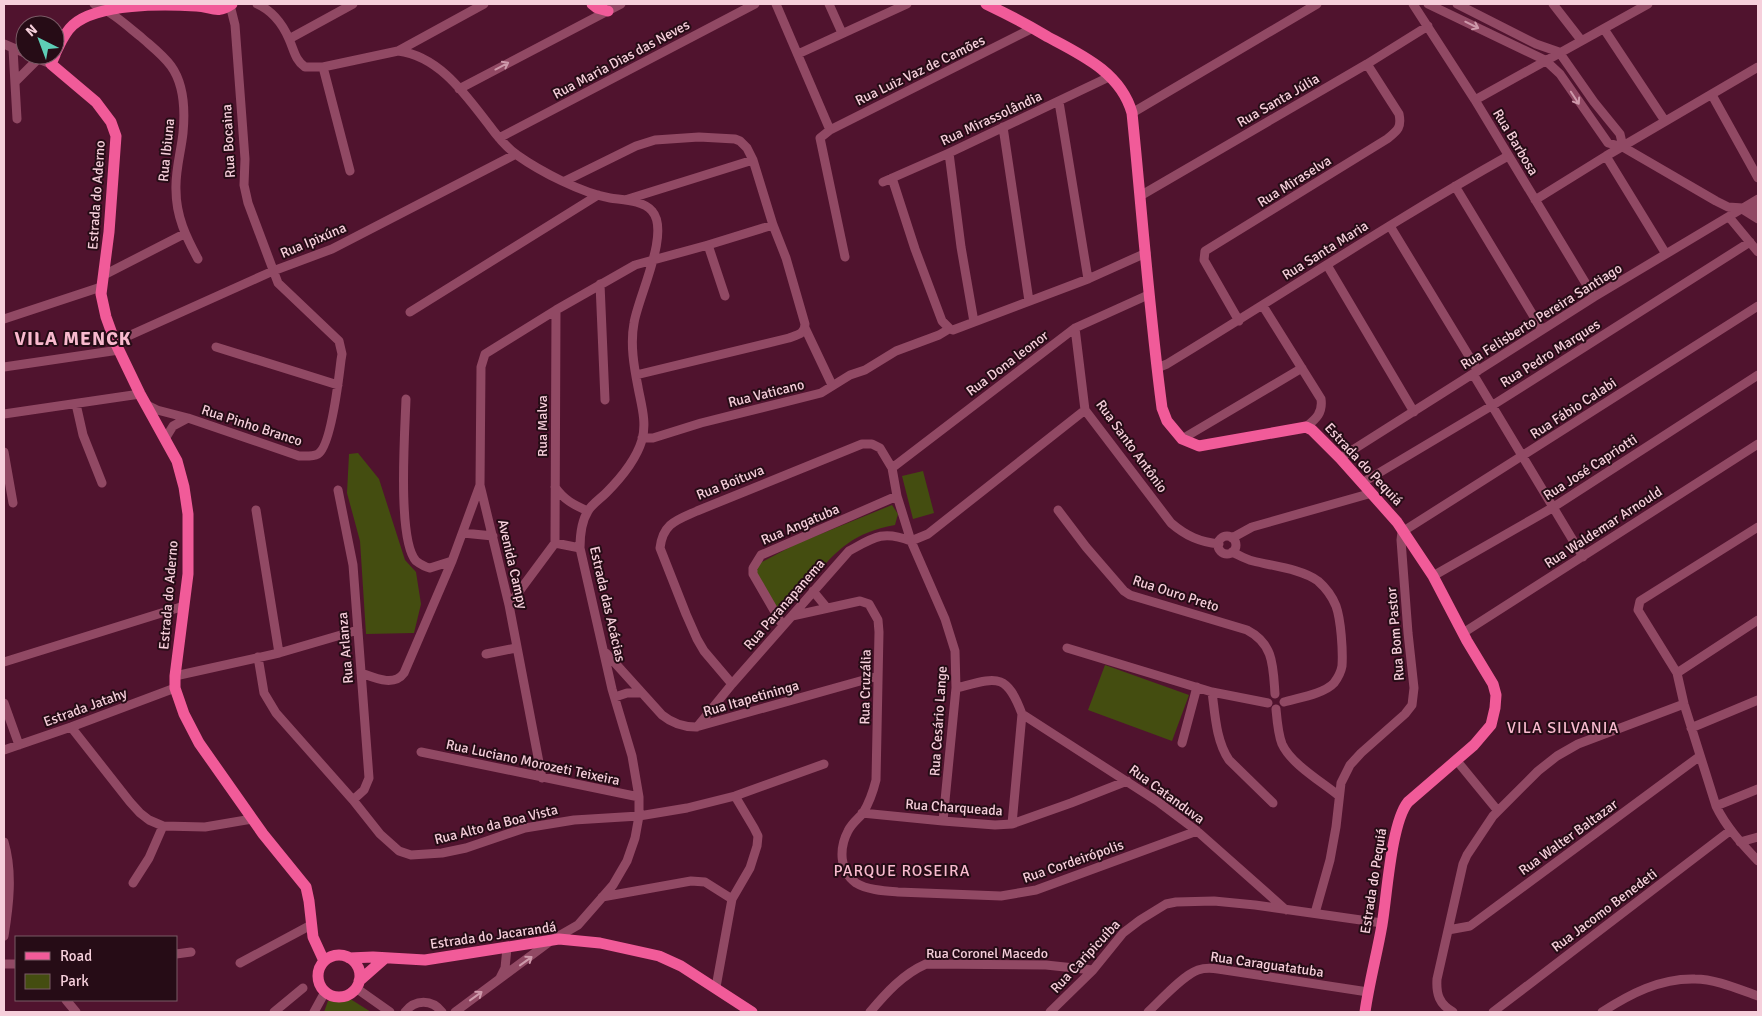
<svg xmlns="http://www.w3.org/2000/svg" width="1762" height="1016" viewBox="0 0 1762 1016" font-family="Signika,sans-serif">
<rect width="100%" height="100%" fill="#50132e"/>
<path fill="#444d10" d="M 358,453 L 379,479 L 405,560 L 416,572 L 421,604 L 414,633 L 366,634 L 360,541 L 347,493 L 349,454 Z
M 923,471 L 934,513 L 913,519 L 902,476 Z
M 892,505 L 898,514 L 895,525 C 853,533 839,548 812,579 C 808,585 802,588 798,593 C 792,599 787,608 781,615 L 755,571 L 758,564 L 796,544 Z
M 1105,665 L 1189,695 L 1172,741 L 1088,710 Z
M 344,995 L 371,1012 L 324,1012 L 328,1001 Z"/>
<g fill="none" stroke-linecap="round" stroke-linejoin="round">
<path stroke="#914964" stroke-width="9" d="M 94,4 C 112,12 126,25 141,37 C 151,46 163,55 171,66 C 184,84 185,112 183,133 C 181,152 175,171 176,190 C 176,216 186,237 198,259
M 257,4 C 273,11 282,23 289,39 C 294,50 295,60 305,67 L 323,67 L 398,51 C 439,56 465,94 489,125 C 497,136 506,147 517,155 C 541,172 582,193 610,198 C 622,200 643,200 652,211 C 671,232 638,297 634,323 C 630,344 634,367 638,387 C 641,404 647,422 642,440 C 636,460 621,478 606,493 C 600,499 592,504 588,511 C 581,522 580,536 580,548 L 612,689 L 632,756 L 639,797 L 639,816 L 635,838 L 627,861 L 613,885 L 578,925 L 552,940 L 455,1012
M 776,4 L 830,130
M 829,4 L 842,33
M 1413,4 L 1475,100 L 1594,297
M 1428,4 L 1545,60 L 1560,74 L 1608,143 L 1623,147 L 1716,201 L 1728,207 L 1758,209
M 1457,4 L 1536,44 L 1559,52 L 1594,102 L 1620,134 L 1623,147
M 1553,4 L 1581,40
M 1604,29 L 1665,121
M 289,39 L 353,4
M 4,44 L 25,53
M 13,49 L 17,119
M 398,51 L 484,4
M 798,54 L 907,4
M 29,55 L 51,64
M 323,67 L 350,171
M 15,82 L 38,59
M 459,89 L 621,4
M 1712,95 L 1758,178
M 1475,100 L 1648,4
M 1059,102 L 1088,279
M 1132,113 L 1317,4
M 1003,127 L 1029,301
M 499,138 L 755,4
M 949,153 L 961,247 L 974,322
M 1606,156 L 1666,254
M 892,178 L 915,249 L 942,321 L 950,329 L 953,330 L 1088,279 L 1146,253
M 565,181 L 636,146 L 655,140 L 699,137 L 735,139 L 740,141 L 747,148 L 753,160 L 773,225 L 786,258 L 805,324 C 805,334 797,335 789,338 L 636,375
M 883,182 L 949,153 L 1109,77
M 1455,186 L 1542,330
M 1140,196 L 1367,64 L 1428,26
M 625,200 L 753,160
M 1535,200 L 1606,156 L 1758,67
M 1742,209 L 1758,219
M 1729,217 L 1758,252
M 1390,226 L 1478,371
M 708,245 L 725,296
M 845,257 L 820,138 L 830,130 L 1033,28
M 1327,265 L 1414,412
M 104,275 L 184,234
M 600,284 L 605,400
M 1263,306 L 1321,399 C 1323,413 1316,419 1306,427
M 410,312 L 598,195
M 4,319 L 101,287
M 1239,321 L 1204,260 L 1205,251 L 1387,139 C 1397,131 1402,128 1399,114 L 1367,64
M 805,328 L 832,385
M 1075,328 L 1085,410 L 1171,523 C 1186,536 1200,542 1219,544
M 115,342 L 273,271 L 332,249 L 516,154
M 216,347 L 338,385
M 4,367 L 119,350
M 1157,368 L 1167,364 C 1281,295 1392,221 1508,156
M 1473,374 L 1583,557
M 406,399 C 405,430 397,540 416,561 C 420,564 425,567 430,568 L 452,561
M 76,404 L 83,435 L 102,483
M 147,405 L 157,410 L 188,418 L 299,456 C 305,456 312,457 318,454 C 331,446 339,377 341,360 L 342,354 L 339,341 L 278,283 L 248,203 L 244,185 L 245,159 L 235,25 L 230,5
M 4,414 L 140,394
M 642,438 L 653,438 L 701,423 L 821,393 L 850,375 L 865,370 L 896,351 L 939,335 L 949,329
M 165,439 L 173,426 L 188,418
M 1182,439 L 1302,368
M 4,452 L 13,503
M 1340,458 L 1594,297 L 1758,199
M 892,468 L 1075,328 L 1148,295
M 1362,483 L 1493,405 L 1750,242
M 555,487 C 564,500 574,505 588,511
M 338,490 L 353,565 L 369,778 L 364,790 L 353,800
M 256,510 L 279,653
M 1058,510 L 1086,547 L 1124,591 L 1130,595 L 1247,630 C 1274,644 1273,666 1275,694
M 1758,527 L 1640,601 L 1638,610 L 1677,673 L 1684,704 L 1716,806 C 1726,827 1742,844 1758,861
M 463,533 L 493,536
M1218 545a9 9 0 1 1 18 0a9 9 0 1 1-18 0Z
M 1232,538 L 1252,527 L 1372,493
M 911,541 L 928,534 L 1085,410
M 555,543 L 556,310
M 1232,552 C 1239,555 1245,559 1253,561 C 1272,566 1302,569 1318,581 C 1326,588 1332,596 1336,606 C 1341,620 1343,651 1342,666 C 1341,672 1337,679 1334,683 C 1324,694 1297,698 1284,702
M 1433,576 L 1552,508 L 1758,375
M 813,591 L 827,608
M 509,605 L 555,543 L 580,548
M 792,616 L 860,601 L 869,604 L 878,620 L 879,632 L 876,780 C 873,792 869,803 863,813 C 858,819 852,823 848,831 C 839,848 839,871 856,883 C 867,890 885,891 898,892 L 1001,896 L 1036,890 L 1197,831
M 783,626 L 753,574 L 753,568 L 761,555 L 897,496
M 1463,633 L 1758,444
M 1067,648 L 1212,692 L 1268,703
M 606,653 L 662,715 C 673,724 683,727 696,727 L 878,676
M 486,654 L 516,648
M 258,657 L 264,693 L 276,713 L 353,800 L 380,834 L 399,851 L 411,855 L 442,853 L 466,848 L 525,828 L 574,820 L 639,816 L 687,808 L 735,796 L 824,764
M 4,662 L 184,606
M 361,673 C 375,678 394,687 404,673 L 452,561 L 480,485
M 1677,673 L 1758,620
M 175,676 L 279,653 L 358,630
M 732,684 L 704,651 L 697,639 L 686,614 L 660,548 C 663,523 677,520 697,511 L 862,444 L 872,444 L 880,448 L 892,468 L 897,496 L 911,541 L 945,619 L 955,651 L 956,688 L 943,821
M 956,688 C 996,678 1006,671 1022,714 L 1012,824
M 1212,692 C 1215,714 1216,741 1229,760 L 1273,803
M 615,697 L 627,693 L 642,693
M 4,703 L 19,745
M 1276,709 C 1277,720 1278,734 1282,744 C 1291,764 1322,782 1339,796
M 1022,714 L 1157,801 L 1197,831 L 1286,910
M 71,727 L 130,802 L 140,813 L 149,820 L 163,826 L 205,827 L 252,819
M 697,727 L 732,684 L 849,551 C 874,537 883,530 911,541
M 1691,728 L 1758,700
M 1182,743 L 1197,687
M 4,750 L 71,727 L 175,688
M 421,752 L 639,797
M 1457,761 L 1498,811
M 542,778 L 509,605 L 480,485 L 481,367 L 485,354 L 556,310 L 635,265 L 708,245 L 773,225
M 1716,806 L 1758,789
M 862,813 L 943,821 L 995,825 L 1012,824 L 1071,803 L 1127,781
M 4,842 C 13,872 9,905 4,936
M 1740,842 L 1758,837
M 133,883 L 149,858 L 163,826
M 602,897 L 691,881 L 705,882 L 732,899
M 1315,913 L 1330,860 L 1336,827 L 1341,783 L 1350,765 L 1361,753 L 1405,714 L 1412,705 L 1414,688 L 1408,633 L 1401,540 L 1402,532 L 1758,306
M 1448,930 L 1470,926 L 1700,756
M 176,954 L 191,952
M 240,963 L 311,925
M 4,964 L 16,964
M 500,978 L 505,968 L 507,948
M 716,987 L 732,899 L 750,868 L 757,846 L 758,836 L 754,828 L 735,796
M 356,988 L 390,1012
M 66,1000 L 76,1012
M 274,1012 L 303,988
M 314,1012 L 325,992
M 405,1012 C 415,999 432,999 442,1012
M 870,1012 C 886,993 903,974 926,964 L 1046,965 L 1093,970
M 1050,1012 L 1093,970 L 1123,933 L 1140,920 L 1166,904 L 1176,902 L 1214,901 L 1255,905 L 1382,923
M 1148,1012 C 1160,1001 1183,975 1198,970 C 1204,968 1211,968 1218,969 L 1368,992
M 1453,1012 C 1439,1004 1436,994 1437,979 L 1463,864 L 1467,855 L 1493,816 L 1538,771 L 1557,756 L 1578,744 L 1684,704
M 1493,1012 L 1731,830
M 1602,1012 C 1630,994 1660,978 1695,979 C 1716,979 1738,989 1758,996"/>
<path stroke="#f15b99" stroke-width="11" d="M 592,4 L 597,8 L 608,11
M 986,4 C 1007,14 1028,25 1048,37 C 1082,55 1121,73 1132,113 C 1142,212 1149,310 1162,408 L 1167,421 L 1182,439 L 1199,446 L 1306,427 L 1312,430 L 1340,458 L 1397,522 L 1433,576 L 1467,641 L 1493,684 L 1496,695 L 1495,708 L 1491,725 L 1474,745 L 1408,802 C 1391,823 1387,896 1382,925 C 1377,954 1369,983 1365,1012
M 55,54 C 60,44 64,33 73,25 C 98,3 163,4 196,6 C 211,6 216,15 232,4
M 55,55 L 51,64 L 96,102 L 111,122 L 116,136 L 109,232 L 101,294 L 106,317 L 115,342 L 140,394 L 177,461 L 184,487 L 188,514 L 188,574 L 175,676 L 175,688 L 184,714 L 199,743 L 263,834 L 306,887 L 309,901 L 313,937 L 324,961
M318 976a21 21 0 1 1 42 0a21 21 0 1 1-42 0Z
M 349,958 L 373,957 L 425,960 L 559,939 L 600,943 L 659,956 L 681,966 L 752,1012
M 359,981 L 384,959"/>
</g>
<defs><path id="oneway-shaft" d="M-6 0H5M1.5-3L5.5 0L1.5 3" fill="none" stroke-width="1.6" stroke-linecap="round" stroke-linejoin="round" transform="scale(1.25)"/></defs>
<g stroke="#ce99ab">
<use href="#oneway-shaft" transform="translate(1472 25) rotate(26)"/>
<use href="#oneway-shaft" transform="translate(502 66) rotate(-28)"/>
<use href="#oneway-shaft" transform="translate(1575 98) rotate(57)"/>
<use href="#oneway-shaft" transform="translate(526 961) rotate(-36)"/>
<use href="#oneway-shaft" transform="translate(476 996) rotate(-36)"/>
</g>
<g text-anchor="middle" stroke-width="4" stroke-linejoin="round" paint-order="stroke">
<g font-size="14" fill="#f6cfdb" stroke="#260c16">
<text transform="translate(621 59) rotate(-28)" y="5">Rua Maria Dias das Neves</text>
<text transform="translate(920 70) rotate(-26)" y="5">Rua Luiz Vaz de Camões</text>
<text transform="translate(1278 100) rotate(-30)" y="5">Rua Santa Júlia</text>
<text transform="translate(991 118) rotate(-25)" y="5">Rua Mirassolândia</text>
<text transform="translate(228 141) rotate(-93)" y="5">Rua Bocaina</text>
<text transform="translate(1516 142) rotate(59)" y="5">Rua Barbosa</text>
<text transform="translate(166 150) rotate(-84)" y="5">Rua Ibiuna</text>
<text transform="translate(1294 181) rotate(-32)" y="5">Rua Miraselva</text>
<text transform="translate(96 195) rotate(-86)" y="5">Estrada do Aderno</text>
<text transform="translate(313 240) rotate(-23)" y="5">Rua Ipixúna</text>
<text transform="translate(1325 250) rotate(-32)" y="5">Rua Santa Maria</text>
<text transform="translate(1541 316) rotate(-32)" y="5">Rua Felisberto Pereira Santiago</text>
<text transform="translate(1550 353) rotate(-32)" y="5">Rua Pedro Marques</text>
<text transform="translate(1007 363) rotate(-37)" y="5">Rua Dona leonor</text>
<text transform="translate(766 393) rotate(-14)" y="5">Rua Vaticano</text>
<text transform="translate(1573 408) rotate(-33)" y="5">Rua Fábio Calabi</text>
<text transform="translate(252 425) rotate(18)" y="5">Rua Pinho Branco</text>
<text transform="translate(542 426) rotate(-90)" y="5">Rua Malva</text>
<text transform="translate(1132 446) rotate(54)" y="5">Rua Santo Antônio</text>
<text transform="translate(1364 464) rotate(47)" y="5">Estrada do Pequiá</text>
<text transform="translate(1590 467) rotate(-33)" y="5">Rua José Capriotti</text>
<text transform="translate(730 482) rotate(-22)" y="5">Rua Boituva</text>
<text transform="translate(800 524) rotate(-23)" y="5">Rua Angatuba</text>
<text transform="translate(1603 527) rotate(-33)" y="5">Rua Waldemar Arnould</text>
<text transform="translate(513 564) rotate(77)" y="5">Avenida Campy</text>
<text transform="translate(1176 593) rotate(18)" y="5">Rua Ouro Preto</text>
<text transform="translate(168 595) rotate(-85)" y="5">Estrada do Aderno</text>
<text transform="translate(608 604) rotate(77)" y="5">Estrada das Acácias</text>
<text transform="translate(784 604) rotate(-49)" y="5">Rua Paranapanema</text>
<text transform="translate(1395 634) rotate(-95)" y="5">Rua Bom Pastor</text>
<text transform="translate(345 648) rotate(-95)" y="5">Rua Arlanza</text>
<text transform="translate(865 687) rotate(-89)" y="5">Rua Cruzália</text>
<text transform="translate(751 698) rotate(-16)" y="5">Rua Itapetininga</text>
<text transform="translate(85 707) rotate(-20)" y="5">Estrada Jatahy</text>
<text transform="translate(938 721) rotate(-86)" y="5">Rua Cesário Lange</text>
<text transform="translate(533 762) rotate(12)" y="5">Rua Luciano Morozeti Teixeira</text>
<text transform="translate(1167 794) rotate(36)" y="5">Rua Catanduva</text>
<text transform="translate(954 807) rotate(4)" y="5">Rua Charqueada</text>
<text transform="translate(496 824) rotate(-14)" y="5">Rua Alto da Boa Vista</text>
<text transform="translate(1568 837) rotate(-36)" y="5">Rua Walter Baltazar</text>
<text transform="translate(1073 861) rotate(-19)" y="5">Rua Cordeirópolis</text>
<text transform="translate(1373 881) rotate(-81)" y="5">Estrada do Pequiá</text>
<text transform="translate(1604 910) rotate(-37)" y="5">Rua Jacomo Benedeti</text>
<text transform="translate(493 935) rotate(-8)" y="5">Estrada do Jacarandá</text>
<text x="987" y="958">Rua Coronel Macedo</text>
<text transform="translate(1085 956) rotate(-47)" y="5">Rua Caripicuíba</text>
<text transform="translate(1267 964) rotate(8)" y="5">Rua Caraguatatuba</text>
</g>
<g font-size="16" letter-spacing="1" fill="#f8bace" stroke="#260c16">
<text x="1563" y="733">VILA SILVANIA</text>
<text x="902" y="876">PARQUE ROSEIRA</text>
</g>
<g font-size="19" font-weight="bold" letter-spacing="1" fill="#f8bace" stroke="#260c16">
<text x="73" y="345">VILA MENCK</text>
</g>
</g>
<rect width="1762" height="1016" fill="none" stroke="#f6cfdb" stroke-width="10"/>
<rect x="15" y="936" width="162" height="65" fill="#260c16" stroke="#795a65"/>
<rect x="25" y="952" width="25" height="8" fill="#f15b99" stroke="#795a65"/>
<text x="60" y="961" font-size="15" fill="#f6cfdb">Road</text>
<rect x="25" y="974" width="25" height="15" fill="#444d10" stroke="#795a65"/>
<text x="60" y="986" font-size="15" fill="#f6cfdb">Park</text>
<g transform="translate(40 40) rotate(318)"><circle r="24" fill="#260c16" stroke="#795a65"/>
<path d="M0-4L9 19L0 12L-9 19Z" fill="#5eceb7"/>
<text y="-8" font-size="14" font-weight="bold" text-anchor="middle" fill="#f6cfdb">N</text>
</g>
</svg>
